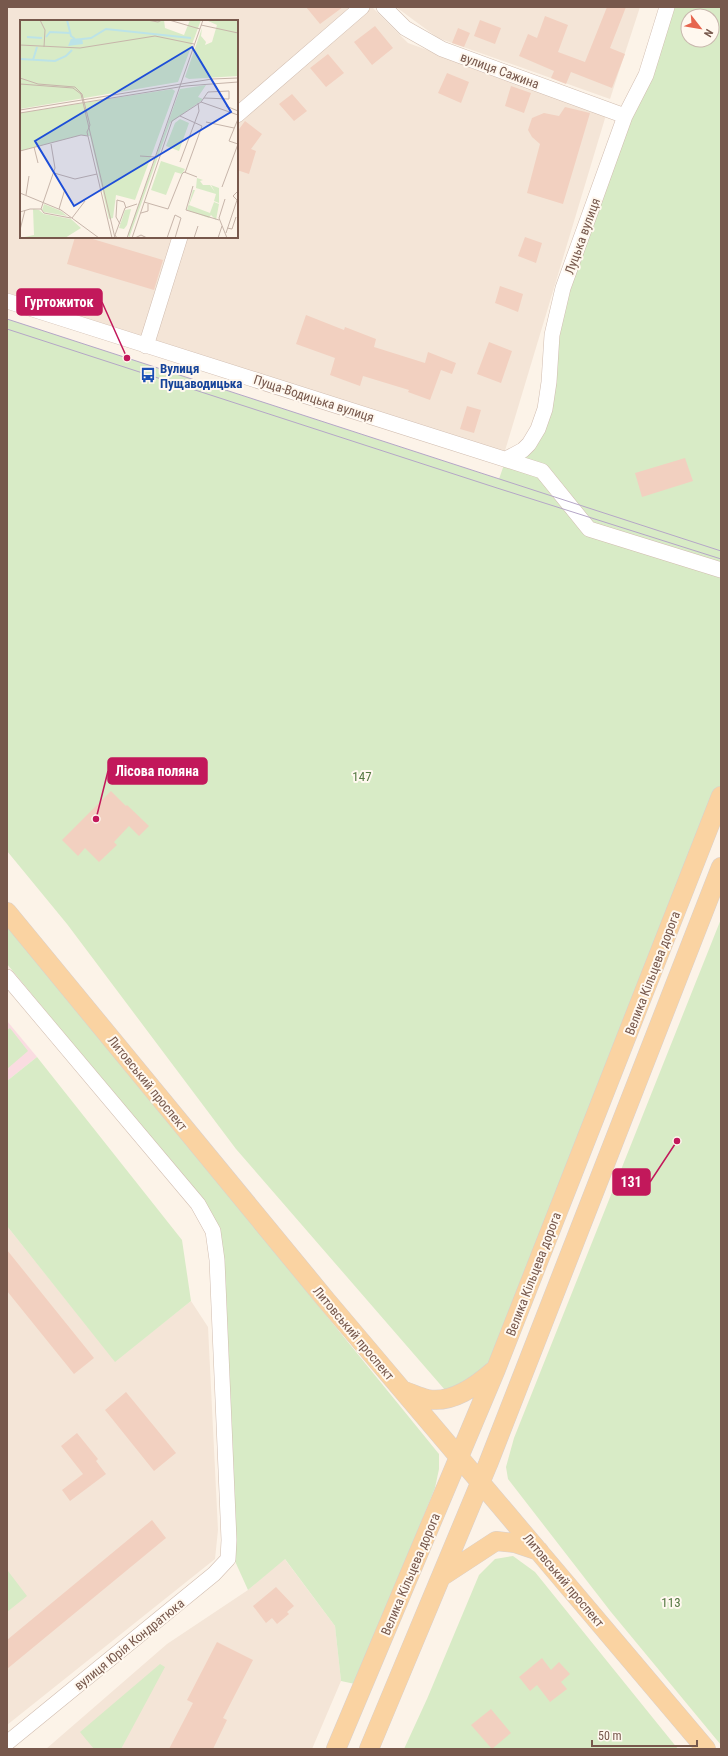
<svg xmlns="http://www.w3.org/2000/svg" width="728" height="1756" viewBox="0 0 728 1756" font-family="'Roboto Condensed',sans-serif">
<rect width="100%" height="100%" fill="#fcf3e8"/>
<path fill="#f4e5d7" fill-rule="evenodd" d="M 7,7 L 372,7 L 408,43 L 606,115 L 504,454 L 7,295 ZM 21,21 L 237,21 L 237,237 L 21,237 Z
M 396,7 L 640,7 L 610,99 L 438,38 Z
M 7,1226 L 115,1361 L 191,1301 L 208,1327 L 218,1530 L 215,1559 L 7,1725 Z
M 284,1558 L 335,1626 L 341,1681 L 312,1749 L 46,1749 L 167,1644 L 248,1590 Z"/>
<path fill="#fadce1" d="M 7,1021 L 37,1057 L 7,1081 Z"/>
<path fill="#d8ebc6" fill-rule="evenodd" d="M 667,7 L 721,7 L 721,796 L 496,1369 L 445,1390 L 236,1149 L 67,924 L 7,851 L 7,319 L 499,479 L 506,459 L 538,429 L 552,335 ZM 688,16 L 712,16 L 712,40 L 688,40 Z
M 721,919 L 721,1745 L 611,1612 L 508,1479 L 506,1467 L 514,1438 Z
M 7,923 L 439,1454 L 439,1469 L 435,1488 L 355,1684 L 341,1681 L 335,1626 L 285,1559 L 248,1590 L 234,1559 L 223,1259 L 204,1203 L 7,964 Z
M 10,1028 L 28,1051 L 7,1069 L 7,1030 Z
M 37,1057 L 182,1240 L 191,1301 L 115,1362 L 7,1226 L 7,1081 Z
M 513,1556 L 535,1572 L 678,1749 L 404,1749 L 427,1699 L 479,1575 L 495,1559 Z
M 8,1571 L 27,1596 L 7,1612 L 7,1572 Z
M 160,1664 L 165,1667 L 121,1749 L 94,1749 L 80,1732 Z"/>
<path fill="#f2d0c0" d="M 306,7 L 343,7 L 320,24 Z
M 607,7 L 626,7 L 610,48 L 625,54 L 612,88 L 571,72 L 566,84 L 551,78 L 554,71 L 519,56 L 528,34 L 537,38 L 545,16 L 568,25 L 558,52 L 585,62 Z
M 480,20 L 501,28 L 495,44 L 474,36 Z
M 375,26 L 393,48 L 372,65 L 354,42 Z
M 458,28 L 470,33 L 464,47 L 452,43 Z
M 328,54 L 344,73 L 326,87 L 310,68 Z
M 447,73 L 469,82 L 461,103 L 438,93 Z
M 511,86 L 531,93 L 524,113 L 505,106 Z
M 292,94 L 307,111 L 294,121 L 279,104 Z
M 565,107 L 590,113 L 563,204 L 527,193 L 540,144 L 532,137 L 528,130 L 532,118 L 544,113 L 559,116 Z
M 245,121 L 262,134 L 251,149 L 256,151 L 249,174 L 237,170 L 237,132 Z
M 75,237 L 86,237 L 163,260 L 154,290 L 67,264 Z
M 525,237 L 542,243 L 536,263 L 518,256 Z
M 500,286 L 523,294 L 518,312 L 495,303 Z
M 306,315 L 344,330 L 345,327 L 376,339 L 374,347 L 425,363 L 428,352 L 456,363 L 452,374 L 441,370 L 430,400 L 408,392 L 409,390 L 363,376 L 360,386 L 330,375 L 335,358 L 296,344 Z
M 489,342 L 512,351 L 501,383 L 477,374 Z
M 467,406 L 481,410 L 474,433 L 460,429 Z
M 685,458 L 693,481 L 642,497 L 635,473 Z
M 111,791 L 126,806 L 127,805 L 149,826 L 139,836 L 129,826 L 114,842 L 117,845 L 99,862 L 85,848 L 78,856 L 62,840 Z
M 7,1250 L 94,1358 L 74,1374 L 7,1291 Z
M 126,1392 L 176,1453 L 154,1471 L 105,1410 Z
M 77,1433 L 98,1459 L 96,1461 L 106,1474 L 70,1501 L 62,1490 L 83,1474 L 61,1446 Z
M 152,1520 L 166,1538 L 7,1669 L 7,1640 Z
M 276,1587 L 294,1606 L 287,1612 L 289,1614 L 277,1624 L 272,1618 L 266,1623 L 253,1606 Z
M 217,1642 L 253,1660 L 223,1718 L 227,1720 L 213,1749 L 169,1749 L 193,1703 L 187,1700 Z
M 542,1658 L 551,1670 L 559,1662 L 570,1674 L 561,1682 L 567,1689 L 550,1702 L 537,1685 L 530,1691 L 519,1677 Z
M 491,1709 L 511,1733 L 492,1749 L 471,1725 Z"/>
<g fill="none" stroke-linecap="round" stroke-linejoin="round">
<defs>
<path id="minor" d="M 384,7 L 405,28 L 442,49 L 625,116
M 237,115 L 362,7
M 7,301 L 542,471 L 589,529 L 721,570
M 146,346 L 180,237
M 506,459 L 523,450 L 529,444 L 538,429 L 545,409 L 549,382 L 552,335 L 563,288 L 625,116 L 646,75 L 667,7
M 7,977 L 198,1204 L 213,1231 L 217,1260 L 229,1540 L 228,1559 L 214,1574 L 7,1743"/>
<path id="major" d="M 7,912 L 326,1300 L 706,1749
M 404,1391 C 411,1393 419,1397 427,1399 C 452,1404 476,1386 493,1371
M 441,1577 L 496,1541 L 515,1543 L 539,1551
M 336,1749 L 496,1369 L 721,796
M 369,1749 L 488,1464 L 721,867"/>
</defs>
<use href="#minor" stroke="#d1bdb0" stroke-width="16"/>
<use href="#major" stroke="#d9d0cd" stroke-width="20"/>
<use href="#minor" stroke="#fff" stroke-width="15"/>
<use href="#major" stroke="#fad3a2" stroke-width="19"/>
<path stroke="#b5a6c7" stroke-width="1" d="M 7,319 L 721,551
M 7,329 L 497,488 L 721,559"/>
</g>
<defs>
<symbol id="bus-bare" viewBox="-9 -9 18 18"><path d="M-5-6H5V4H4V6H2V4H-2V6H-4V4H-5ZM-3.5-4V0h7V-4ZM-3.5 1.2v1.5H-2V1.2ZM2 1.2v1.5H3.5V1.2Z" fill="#1a4fb4" stroke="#fff8ef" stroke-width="2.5" paint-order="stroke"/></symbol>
</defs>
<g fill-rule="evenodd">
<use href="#bus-bare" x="137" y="364" width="22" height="22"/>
</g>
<g text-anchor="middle" stroke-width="4" stroke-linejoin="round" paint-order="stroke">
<g font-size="13" fill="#77584c" stroke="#fff8ef">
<text transform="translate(500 70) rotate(20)" y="5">вулиця Сажина</text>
<text transform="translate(582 236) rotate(-70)" y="5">Луцька вулиця</text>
<text transform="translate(314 398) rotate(18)" y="5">Пуща-Водицька вулиця</text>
<text transform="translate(652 973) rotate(-69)" y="5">Велика Кільцева дорога</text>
<text transform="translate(148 1083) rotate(51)" y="5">Литовський проспект</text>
<text transform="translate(533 1274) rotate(-69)" y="5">Велика Кільцева дорога</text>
<text transform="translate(354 1333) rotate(50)" y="5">Литовський проспект</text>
<text transform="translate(410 1574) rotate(-67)" y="5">Велика Кільцева дорога</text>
<text transform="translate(564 1580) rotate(50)" y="5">Литовський проспект</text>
<text transform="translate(129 1644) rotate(-39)" y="5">вулиця Юрія Кондратюка</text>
</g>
<g font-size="13" font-weight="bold" fill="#164399" stroke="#fff8ef" text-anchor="start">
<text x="160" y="373">Вулиця<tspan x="160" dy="15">Пущаводицька</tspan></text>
</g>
<g font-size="13" fill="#547741" stroke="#fff8ef">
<text x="362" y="781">147</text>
<text x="671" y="1607">113</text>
</g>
</g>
<g transform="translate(20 20)">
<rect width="218" height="218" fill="#fcf3e8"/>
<path d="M 0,0 L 144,0 L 145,8 L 164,15 L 170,0 L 181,0 L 158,62 L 0,89 ZM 186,0 L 218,0 L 218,56 L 169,59 L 165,57 L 182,8 L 181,16 L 186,22 L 185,25 L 192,22 L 197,5 ZM 186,65 L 178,77 L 183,79 L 181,81 L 150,103 L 109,218 L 108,214 L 160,69 ZM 152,69 L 155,71 L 115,180 L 96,175 L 93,198 L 89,199 L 70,116 L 61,115 L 0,131 L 0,93 ZM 160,99 L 169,103 L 159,131 L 146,126 L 155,103 ZM 141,141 L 165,149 L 162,154 L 155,152 L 146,175 L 131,170 ZM 177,158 L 183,160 L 180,161 L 183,165 L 190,165 L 195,172 L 191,165 L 199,168 L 199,183 L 194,181 L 196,174 L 176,168 ZM 173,170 L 175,170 L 169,185 L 190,193 L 194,182 L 199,184 L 196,200 L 191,195 L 189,198 L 167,190 ZM 24,184 L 41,191 L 47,196 L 24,192 L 22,190 ZM 13,189 L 19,190 L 24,194 L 51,199 L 61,208 L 45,218 L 0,218 L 14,215 ZM 111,189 L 107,205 L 104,209 L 99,208 L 105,190 Z" fill="#d8ebc6"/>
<path d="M 62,18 L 63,24 L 48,26 L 51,19 Z" fill="#bce3e7"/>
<path fill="none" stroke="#bce3e7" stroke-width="2" d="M 47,0 L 51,16 L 55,19M 7,17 L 22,18M 26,17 L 30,12 L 50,13M 62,19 L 71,18 L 86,9 L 171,18M 0,39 L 35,41 L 46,36 L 52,30M 13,40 L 17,27"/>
<path fill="none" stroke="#c7b5aa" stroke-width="1" d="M 20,0 L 25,10 L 24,27M 127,0 L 138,2 L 142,0M 149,0 L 180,9M 181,5 L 218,13M 0,25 L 60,28 L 135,16 L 174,24M 0,58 L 18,64 L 55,67 L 62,74 L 70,105 L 67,112 L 92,218M 0,64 L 53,68 L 61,74 L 95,218M 181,82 L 188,72 L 209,71 L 209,79 L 184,78M 206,86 L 218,91M 0,90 L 192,59 L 218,58M 0,93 L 165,66 L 218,62M 160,96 L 182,106 L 165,153M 186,102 L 214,108M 218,124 L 209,121 L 218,99M 14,127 L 18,143M 0,131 L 61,115 L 68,116M 120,136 L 135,137M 160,142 L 179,91 L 178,83M 34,153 L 55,159 L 77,154M 173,166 L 166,190 L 199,200M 202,167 L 218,124M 0,173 L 41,190 L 79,218M 6,175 L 9,156M 205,179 L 199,198 L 207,218M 124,182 L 148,189 L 162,154 L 164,152 L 177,157M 21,189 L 35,148 L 31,124M 21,189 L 24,193 L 51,198M 39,189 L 45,169M 0,192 L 10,189 L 21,189M 121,193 L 128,191 L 128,184M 52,198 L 65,181M 100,204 L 96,197 L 97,180 L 104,182 L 106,188M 207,208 L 212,209 L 216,197M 0,210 L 5,190M 206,213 L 217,180 L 213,176 L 218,171M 97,218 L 95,215 L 105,188 L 117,184M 107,218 L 183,0M 112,218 L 152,101 L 181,82 L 218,95M 115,218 L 121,215 L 127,218M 147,218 L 155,195 L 161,198 L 155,218M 174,218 L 178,206M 198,218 L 202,206"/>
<path fill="#1d4ed8" fill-opacity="0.15" stroke="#1d4ed8" stroke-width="2" d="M 172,27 L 211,92 L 54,186 L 15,121 Z"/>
<rect width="218" height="218" fill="none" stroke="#77584c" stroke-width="2"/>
</g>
<path fill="none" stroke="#c2185b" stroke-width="1.5" d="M127 358L102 302M96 819L108 771M677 1141L650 1182"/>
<g fill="#c2185b" stroke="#fff8ef" stroke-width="1.5">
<circle cx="127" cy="358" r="4"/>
<circle cx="96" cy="819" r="4"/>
<circle cx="677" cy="1141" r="4"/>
</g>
<g fill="#c2185b" stroke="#c2185b" stroke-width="1.5">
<rect x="17" y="289" width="85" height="26" rx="4"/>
<rect x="108" y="758" width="99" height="26" rx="4"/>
<rect x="613" y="1169" width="37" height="26" rx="4"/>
</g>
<g font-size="14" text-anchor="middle" font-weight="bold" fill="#fff">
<text x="59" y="307">Гуртожиток</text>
<text x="157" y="776">Лісова поляна</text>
<text x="631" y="1187">131</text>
</g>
<rect width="728" height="1756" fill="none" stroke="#77584c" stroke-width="16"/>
<g transform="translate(700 28) rotate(121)"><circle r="19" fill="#fff8ef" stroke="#c9b8ae"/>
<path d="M0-3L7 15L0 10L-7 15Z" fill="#e6654e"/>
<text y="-6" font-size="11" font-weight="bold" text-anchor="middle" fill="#77584c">N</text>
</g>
<path d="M592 1740v6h105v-6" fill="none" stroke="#77584c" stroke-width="2"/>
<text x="598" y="1740" font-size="12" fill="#77584c" stroke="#fff8ef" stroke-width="3" paint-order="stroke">50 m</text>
</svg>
